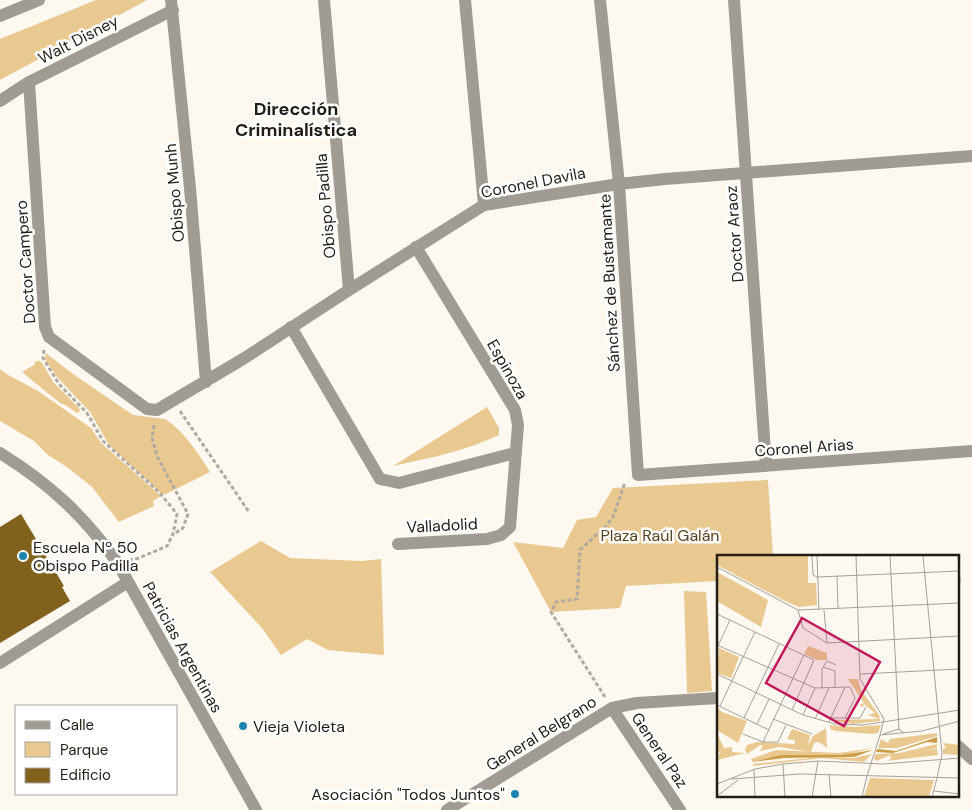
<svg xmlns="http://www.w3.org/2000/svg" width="972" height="810" viewBox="0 0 972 810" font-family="'DM Sans',sans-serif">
<rect width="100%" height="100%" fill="#fdf8f0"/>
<path fill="#eac990" d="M 96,0 L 147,0 L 0,80 L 0,39 Z
M 46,353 L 73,374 L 133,415 L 165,419 C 182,429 200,455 210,472 L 166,494 L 162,494 L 109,445 L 90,412 L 57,377 L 45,359 Z
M 36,361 L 40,361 L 42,363 L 54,383 L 79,408 L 80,411 L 77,413 L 67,406 L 60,403 L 22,372 L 34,365 Z
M 0,369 L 8,375 L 38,391 L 91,428 L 101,443 L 161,496 L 153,501 L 154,506 L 119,522 L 92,487 L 67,467 L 48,455 L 34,441 L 0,421 Z
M 487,407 L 499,428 L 499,435 C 466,451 429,458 393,466 Z
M 768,480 L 773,556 L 718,556 L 718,581 L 626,586 L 620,608 L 551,612 L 513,542 L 563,548 L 577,520 L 596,517 L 613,488 Z
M 261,541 L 290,558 L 362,561 L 381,559 L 384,655 L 328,650 L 307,639 L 281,655 L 262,628 L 210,572 Z
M 684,591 L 706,592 L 712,691 L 687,693 Z"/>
<path fill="#82611d" d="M 21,514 L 64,586 L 62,587 L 70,601 L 0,643 L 0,527 Z"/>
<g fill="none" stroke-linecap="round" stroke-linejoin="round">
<path stroke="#afaaa2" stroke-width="3" stroke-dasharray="4 2.5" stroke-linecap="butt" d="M 44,350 L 43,358 L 59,384 L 87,413 L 103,441 L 159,492 L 177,514 L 173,534 L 167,546 L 139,558 L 130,560
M 180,411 L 249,512
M 154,425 L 152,438 L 157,456 L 188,514 L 183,528 L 174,534
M 605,697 L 551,612 L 556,602 L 577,599 L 580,550 L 606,526 L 613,517 L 625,482"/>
<path stroke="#a09b93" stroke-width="12" d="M 171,0 L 190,188 L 206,382
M 324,0 L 349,290
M 465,0 L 484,205
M 600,0 L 619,184 L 638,475 L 972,451
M 734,0 L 766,466
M 0,16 L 39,0
M 29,82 L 45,327 L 49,337 L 147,409 L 157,410 L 243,359 L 349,290 L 484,205 L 619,184 L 665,179 L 972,156
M 0,101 L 29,82 L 173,10
M 291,327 L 380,479 L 399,483 L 515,453
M 0,453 C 50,484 83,515 117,562 L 256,810
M 398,544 L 487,539 L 501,535 L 510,527 L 518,425 L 515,410 L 416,247
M 0,663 L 128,582
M 612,708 L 680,810
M 958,746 L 972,759
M 447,810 L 612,708 L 637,703 L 718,698"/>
</g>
<g fill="#1f85af" stroke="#fff" stroke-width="2">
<circle cx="23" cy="556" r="5"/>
<circle cx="243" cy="726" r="5"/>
<circle cx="515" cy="794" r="5"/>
</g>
<g text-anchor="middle" stroke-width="5" stroke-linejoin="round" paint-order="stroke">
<g font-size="16" fill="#221e16" stroke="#fff">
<text transform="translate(78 39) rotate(-27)" y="6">Walt Disney</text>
<text transform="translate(533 182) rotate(-11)" y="6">Coronel Davila</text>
<text transform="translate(174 193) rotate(-95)" y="6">Obispo Munh</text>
<text transform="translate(325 206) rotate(-95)" y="6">Obispo Padilla</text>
<text transform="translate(734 234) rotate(-94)" y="6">Doctor Araoz</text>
<text transform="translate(25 262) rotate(-94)" y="6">Doctor Campero</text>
<text transform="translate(609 283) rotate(-93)" y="6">Sánchez de Bustamante</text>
<text transform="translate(508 369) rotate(60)" y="6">Espinoza</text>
<text transform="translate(804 447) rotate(-4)" y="6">Coronel Arias</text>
<text transform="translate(442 525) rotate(-3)" y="6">Valladolid</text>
<text transform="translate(183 647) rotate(61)" y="6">Patricias Argentinas</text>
<text transform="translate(541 733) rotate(-32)" y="6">General Belgrano</text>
<text transform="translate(660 750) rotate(56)" y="6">General Paz</text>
</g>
<g font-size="16" fill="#57431f" stroke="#fff">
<text x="660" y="541">Plaza Raúl Galán</text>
</g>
<g font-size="16" fill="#221e16" stroke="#fff" text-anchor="start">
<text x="33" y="553">Escuela Nº 50<tspan x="33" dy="18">Obispo Padilla</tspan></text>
<text x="253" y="732">Vieja Violeta</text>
<text x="505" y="800" text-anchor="end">Asociación "Todos Juntos"</text>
</g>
<g font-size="18" font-weight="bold" fill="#221e16" stroke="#fff">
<text x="296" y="115">Dirección<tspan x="296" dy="21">Criminalística</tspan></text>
</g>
</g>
<g transform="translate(717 555)">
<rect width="242" height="242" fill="#fdf8f0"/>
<path d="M 0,1 L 91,1 L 91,28 L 99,28 L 100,50 L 82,52 L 68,46 L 0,10 ZM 0,17 L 51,45 L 44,72 L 0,46 ZM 91,91 L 110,98 L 110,105 L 100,105 L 87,99 ZM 2,93 L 22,102 L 14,123 L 0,118 ZM 131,124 L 141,124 L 144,135 L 162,160 L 163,166 L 136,169 L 114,165 L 162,164 L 151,160 L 158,158 L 147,149 L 146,152 L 142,150 L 147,148 ZM 0,152 L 5,157 L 30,166 L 21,188 L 0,175 ZM 113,170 L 138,172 L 164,170 L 161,178 L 155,179 L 119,176 L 113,174 ZM 109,173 L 110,193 L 102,187 L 97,188 L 94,197 L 62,192 L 43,196 L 46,191 L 43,190 L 30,199 L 28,195 L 30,190 L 40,187 L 78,189 L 78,185 L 70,184 L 75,174 L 93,180 L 91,190 L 96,181 ZM 0,178 L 7,193 L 15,192 L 15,197 L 28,198 L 0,205 L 3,198 L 0,195 ZM 220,178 L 220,181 L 180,193 L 161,193 L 164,184 L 171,188 L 173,184 ZM 226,188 L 242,190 L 242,200 L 226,199 L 226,194 L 229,193 ZM 220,189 L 220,193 L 209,195 L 220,194 L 221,200 L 169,206 L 174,204 L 173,200 L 160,206 L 157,204 L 158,199 L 183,198 ZM 156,193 L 128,200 L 63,200 L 35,207 L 34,204 L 59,195 L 122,198 ZM 155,199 L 147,207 L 105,203 L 37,211 L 36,209 L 103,202 L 137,203 ZM 153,223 L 216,225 L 217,225 L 212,242 L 147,242 Z" fill="#eac990"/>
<path d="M 220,182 L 220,188 L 210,187 L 176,198 L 159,197 L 160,194 L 179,196 ZM 156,195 L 137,202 L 68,203 L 35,207 L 63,200 L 125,200 Z" fill="#ca9d46"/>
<path fill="none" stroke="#a5a199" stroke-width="1" d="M 95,1 L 96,20 L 100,22M 100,1 L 102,55M 139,1 L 143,124 L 167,164 L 163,180M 173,1 L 182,174M 206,1 L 225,199 L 220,223M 241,1 L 243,27M 0,12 L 81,55 L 243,48M 120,21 L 121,54M 100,22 L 243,16M 81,55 L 86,73 L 110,88 L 243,81M 107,55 L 110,88M 0,59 L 97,105 L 75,155M 0,90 L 98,133 L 133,132 L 138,143 L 128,163M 0,93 L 13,65M 106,112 L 118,116 L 118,132M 0,119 L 86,160 L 118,169 L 146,170 L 243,155M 143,119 L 243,114M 105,133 L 105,114 L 110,106 L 119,110M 0,150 L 52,175M 3,151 L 38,77M 86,160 L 98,133M 27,163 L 62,89M 114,163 L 143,163 L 149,152M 56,164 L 95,179M 98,164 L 112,133M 112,167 L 128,132M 40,169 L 52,144M 26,179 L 46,187 L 61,187 L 69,170M 166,179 L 182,174 L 187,178M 46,187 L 87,100M 66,209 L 68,242M 37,215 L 38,242M 112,220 L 114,242M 150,221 L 163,180 L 205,176 L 243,166M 14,224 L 83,219 L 243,223M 0,229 L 38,214 L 66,209 L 101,206 L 166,209 L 243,203M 217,236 L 243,239M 0,241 L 21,225M 95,242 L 101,206M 145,242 L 150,221M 215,242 L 220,223"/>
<path fill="#c2185b" fill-opacity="0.15" stroke="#c2185b" stroke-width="2.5" d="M 85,63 L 163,107 L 127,171 L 49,128 Z"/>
<rect width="242" height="242" fill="none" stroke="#221e16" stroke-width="2.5"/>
</g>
<rect x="15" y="705" width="162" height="90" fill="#ffffff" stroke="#a7a5a2"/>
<rect x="25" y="721" width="25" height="8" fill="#a09b93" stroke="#a7a5a2"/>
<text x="60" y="730" font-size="15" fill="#221e16">Calle</text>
<rect x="25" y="742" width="25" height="15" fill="#eac990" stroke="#a7a5a2"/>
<text x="60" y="755" font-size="15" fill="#221e16">Parque</text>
<rect x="25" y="768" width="25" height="15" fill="#82611d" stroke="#a7a5a2"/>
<text x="60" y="780" font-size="15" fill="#221e16">Edificio</text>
</svg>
